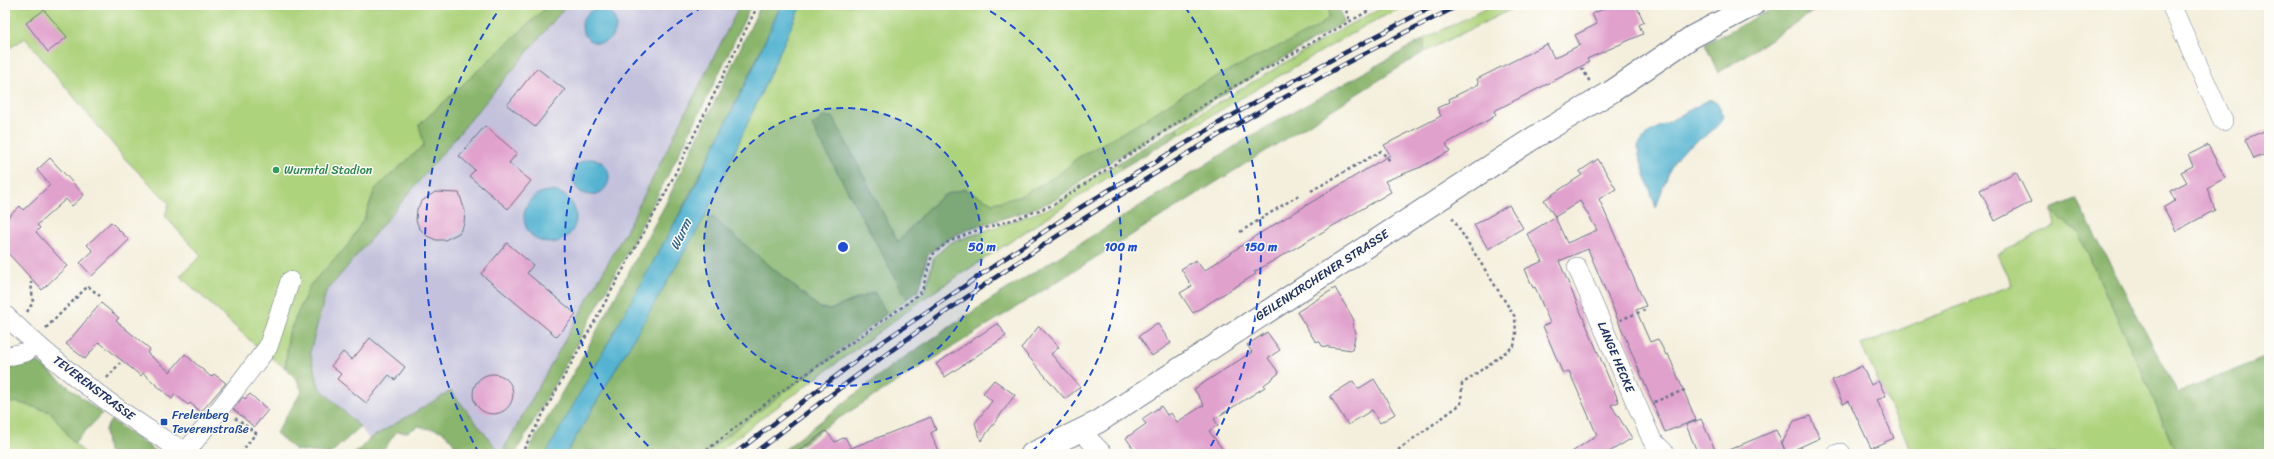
<svg xmlns="http://www.w3.org/2000/svg" width="2274" height="459" viewBox="0 0 2274 459" font-family="Sriracha,sans-serif">
<rect width="100%" height="100%" fill="#fdfcf7"/>
<filter id="ink" filterUnits="userSpaceOnUse"><feTurbulence type="fractalNoise" baseFrequency=".025" numOctaves="2"/><feDisplacementMap in="SourceGraphic" scale="8" xChannelSelector="R" yChannelSelector="G"/><feConvolveMatrix kernelMatrix="1 2 1 2 8 2 1 2 1" color-interpolation-filters="sRGB"/></filter>
<filter id="wash" filterUnits="userSpaceOnUse"><feTurbulence type="fractalNoise" baseFrequency=".012" numOctaves="4" result="noise"/><feDisplacementMap in="SourceGraphic" scale="16" xChannelSelector="R" yChannelSelector="G"/><feGaussianBlur stdDeviation="0.9" result="paint"/><feColorMatrix in="noise" values="0 0 0 0 0 0 0 0 0 0 0 0 0 0 0 0 0 1.4 0 .05"/><feComposite in="paint" operator="in"/></filter>
<g filter="url(#wash)">
<rect width="100%" height="100%" fill="#f4efdc"/>
<path fill="#c3c1db" d="M 567,5 L 740,5 L 626,231 L 501,454 L 451,391 L 369,439 L 360,427 L 319,387 L 310,352 L 326,292 Z"/>
<path fill="#aed37d" stroke="#64816e" d="M 5,5 L 549,5 L 419,125 L 425,145 L 375,189 L 365,217 L 348,245 L 310,285 L 289,333 L 285,368 L 254,344 L 180,276 L 201,256 L 165,216 L 169,203 L 126,160 L 25,38 L 5,51 Z
M 801,5 L 1337,5 L 1344,22 L 1095,171 L 1055,200 L 1027,211 L 968,229 L 949,239 L 928,254 L 919,290 L 887,314 L 874,292 L 830,310 L 820,308 L 705,217 Z
M 1389,5 L 1407,5 L 1368,24 L 1180,134 L 1177,127 L 1350,24 Z
M 1493,5 L 1520,5 L 1424,52 L 1424,39 Z
M 1116,164 L 1124,167 L 929,295 L 754,424 L 716,454 L 705,454 C 773,394 851,348 922,293 L 925,290 L 934,257 L 950,243 L 1053,207 L 1075,189 Z
M 2052,212 L 2078,232 L 2148,386 L 2176,454 L 1913,454 L 1861,345 L 2012,285 L 1998,254 L 2055,226 Z
M 16,402 L 51,412 L 74,443 L 86,454 L 5,454 L 5,405 Z"/>
<path fill="#8ab56c" stroke="#527265" d="M 549,5 L 567,5 L 326,292 L 310,352 L 319,387 L 360,427 L 330,454 L 295,450 L 276,433 L 302,391 L 297,380 L 285,368 L 289,333 L 310,285 L 348,245 L 365,217 L 375,189 L 424,145 L 419,125 Z
M 740,5 L 751,5 C 681,159 598,307 515,454 L 501,454 L 626,231 Z
M 761,5 L 781,5 C 712,161 631,306 546,454 L 526,454 L 581,360 L 665,205 Z
M 1330,5 L 1337,5 L 1344,22 L 1095,171 L 1055,200 L 1027,211 L 968,229 L 949,239 L 928,254 L 919,290 L 907,299 L 812,126 L 823,117 L 833,117 L 898,242 L 926,210 L 944,195 L 964,189 L 993,203 L 1018,197 L 1058,175 L 1077,158 L 1136,125 L 1193,88 L 1314,29 L 1328,19 Z
M 1780,5 L 1823,5 L 1718,73 L 1705,44 Z
M 1424,39 L 1424,52 L 828,425 L 789,454 L 779,454 L 890,367 L 993,298 L 1256,133 Z
M 1177,127 L 1180,134 L 1124,167 L 1116,164 Z
M 2076,199 L 2178,393 L 2269,356 L 2269,454 L 2176,454 L 2148,386 L 2078,232 L 2052,212 L 2052,209 Z
M 705,217 L 712,217 L 820,308 L 830,310 L 874,292 L 887,314 L 703,454 L 566,454 Z
M 34,359 L 102,414 L 74,443 L 51,412 L 16,402 L 5,405 L 5,370 Z
M 451,391 L 501,454 L 461,454 C 456,447 448,432 438,430 C 431,428 428,430 419,426 L 407,432 L 396,432 L 381,454 L 354,454 L 369,439 Z
M 111,420 L 160,454 L 112,454 L 108,451 L 105,430 Z"/>
<path fill="#53b3d1" stroke="#377198" d="M 781,5 L 801,5 L 705,217 L 566,454 L 546,454 L 691,194 L 753,68 Z
M582 26a17 17 0 1 1 34 0a17 17 0 1 1-34 0Z
M 1710,99 L 1718,104 L 1724,116 C 1714,135 1698,138 1682,152 C 1669,163 1662,192 1656,208 L 1639,156 L 1638,146 L 1648,133 Z
M573 177a18 18 0 1 1 36 0a18 18 0 1 1-36 0Z
M524 217a26 26 0 1 1 52 0a26 26 0 1 1-52 0Z"/>
<g id="blocks">
<path fill="#e1a1cd" fill-rule="evenodd" d="M 1612,5 L 1636,5 L 1644,22 L 1639,25 L 1643,34 L 1587,59 L 1589,62 L 1571,72 L 1494,111 L 1496,115 L 1490,119 L 1446,144 L 1450,151 L 1421,167 L 1385,181 L 1391,192 L 1254,272 L 1256,274 L 1193,313 L 1180,293 L 1192,286 L 1181,269 L 1196,260 L 1204,271 L 1257,235 L 1390,155 L 1384,145 L 1441,116 L 1437,108 L 1450,102 L 1449,99 L 1479,84 L 1477,79 L 1547,44 L 1554,58 L 1580,45 L 1575,35 L 1597,24 L 1592,14 Z
M 44,10 L 67,37 L 48,52 L 26,23 Z
M 537,68 L 565,90 L 535,127 L 507,105 Z
M 485,126 L 517,153 L 509,163 L 531,181 L 508,209 L 469,176 L 475,170 L 459,156 Z
M 2269,129 L 2269,153 L 2254,159 L 2245,139 Z
M 2208,145 L 2225,178 L 2207,188 L 2215,210 L 2176,231 L 2164,208 L 2175,201 L 2170,191 L 2187,182 L 2181,172 L 2193,166 L 2188,155 Z
M 50,158 L 84,195 L 72,206 L 66,199 L 37,225 L 40,228 L 36,232 L 67,266 L 42,290 L 5,250 L 5,220 L 20,206 L 23,210 L 50,185 L 37,170 Z
M 1598,159 L 1616,189 L 1599,199 L 1646,306 L 1636,310 L 1650,342 L 1658,339 L 1666,355 L 1668,354 L 1696,420 L 1665,432 L 1588,249 L 1559,261 L 1619,402 L 1611,405 L 1632,438 L 1606,454 L 1569,454 L 1597,435 L 1569,371 L 1563,374 L 1543,326 L 1550,323 L 1535,287 L 1533,288 L 1525,269 L 1543,261 L 1527,234 L 1555,217 L 1544,200 L 1582,175 L 1580,171 ZM 1580,201 L 1597,230 L 1567,243 L 1555,217 Z
M 2016,172 L 2031,202 L 1995,221 L 1980,190 Z
M 435,192 L 459,193 L 465,211 L 464,224 L 459,233 L 445,240 L 436,240 L 427,236 L 419,228 L 416,220 L 417,209 L 422,201 Z
M 1509,205 L 1523,228 L 1488,249 L 1474,225 Z
M 111,222 L 129,240 L 92,276 L 80,263 L 93,251 L 87,245 Z
M 507,243 L 533,265 L 527,273 L 576,314 L 557,337 L 481,274 Z
M 1335,288 L 1354,320 L 1353,327 L 1356,332 L 1352,350 L 1322,346 L 1320,342 L 1315,341 L 1297,312 Z
M 101,303 L 119,318 L 116,321 L 150,349 L 147,353 L 170,372 L 185,354 L 211,377 L 214,374 L 226,383 L 201,412 L 190,403 L 188,405 L 175,394 L 172,399 L 143,373 L 141,376 L 99,342 L 85,359 L 66,344 Z
M 998,323 L 1006,336 L 945,377 L 936,364 Z
M 1157,323 L 1171,343 L 1152,356 L 1139,336 Z
M 1039,326 L 1059,347 L 1051,354 L 1080,387 L 1065,399 L 1021,348 Z
M 1267,332 L 1280,350 L 1268,358 L 1279,373 L 1264,385 L 1265,387 L 1214,419 L 1218,425 L 1209,431 L 1226,454 L 1137,454 L 1126,438 L 1146,424 L 1142,419 L 1161,406 L 1167,415 L 1171,413 L 1177,422 L 1204,405 L 1194,389 L 1252,352 L 1247,345 Z
M 370,338 L 405,367 L 395,380 L 389,375 L 366,403 L 337,379 L 341,374 L 331,366 L 343,352 L 352,360 Z
M 1862,366 L 1871,385 L 1878,381 L 1886,396 L 1877,400 L 1894,438 L 1871,448 L 1849,401 L 1843,404 L 1832,380 Z
M473 394a20 20 0 1 1 40 0a20 20 0 1 1-40 0Z
M 1374,379 L 1395,414 L 1380,423 L 1372,410 L 1348,425 L 1330,396 L 1353,381 L 1358,389 Z
M 994,380 L 1015,395 L 981,441 L 975,423 L 992,401 L 983,393 Z
M 250,394 L 268,410 L 254,427 L 233,409 L 243,397 L 245,399 Z
M 1810,416 L 1820,438 L 1791,451 L 1785,451 L 1782,443 L 1794,421 Z
M 931,417 L 936,430 L 931,433 L 939,454 L 794,454 L 826,431 L 835,442 L 845,437 L 851,448 Z
M 1701,419 L 1717,454 L 1698,454 L 1686,425 Z
M 1776,430 L 1785,450 L 1775,454 L 1719,454 Z"/>
</g>
</g>
<g filter="url(#ink)">
<use href="#blocks" fill-opacity="0" stroke="#67728a" stroke-width="1"/>
<g fill="none" stroke-linecap="round" stroke-linejoin="round">
<defs>
<path id="minor" d="M 2171,5 L 2223,121
M 1577,267 L 1652,440 L 1666,454
M 5,315 C 54,362 110,406 168,442 C 175,446 182,449 189,454
M 5,357 L 26,352 L 35,344
M 1081,431 L 1103,454
M 186,452 L 268,347 L 290,281
M 1837,454 L 1841,453"/>
<path id="major" d="M 1032,454 L 1098,422 L 1535,137 L 1611,92 L 1692,37 L 1753,5"/>
</defs>
<use href="#minor" stroke="#67728a" stroke-width="20"/>
<use href="#major" stroke="#67728a" stroke-width="24"/>
<path stroke="#67728a" stroke-width="2.5" stroke-dasharray="3 3" stroke-linecap="butt" d="M 1344,5 L 1350,21
M 1582,68 L 1590,82
M 1311,191 L 1381,151 L 1391,162
M 1240,232 L 1299,195
M 27,312 L 33,302 L 31,282
M 1620,320 L 1645,310
M 46,328 L 88,286 L 101,297
M 107,378 L 120,363
M 1654,402 L 1687,389
M 235,418 L 256,433 L 240,454
M 1398,450 L 1461,404 L 1462,384 L 1514,346 L 1516,333 L 1515,317 L 1451,216
M 521,454 L 664,196 L 758,5
M 702,454 L 779,393 L 905,305 L 922,291 L 932,255 L 948,242 L 972,232 L 1015,219 L 1053,205 L 1219,95 L 1379,5"/>
<use href="#minor" stroke="#fff" stroke-width="19"/>
<use href="#major" stroke="#fff" stroke-width="22"/>
<defs>
<path id="rail" d="M 734,454 L 869,351 L 1073,212 L 1224,120 L 1316,68 L 1435,5
M 753,454 C 974,283 1209,127 1460,5"/>
</defs>
<use href="#rail" stroke="#1b2f5e" stroke-width="4.5"/>
<use href="#rail" stroke="#fdfcf7" stroke-width="3" stroke-dasharray="9" stroke-linecap="butt"/>
</g>
</g>
<circle cx="843" cy="247" r="139" fill="#1d4ed8" fill-opacity=".12"/>
<g fill="none" stroke="#1d4ed8" stroke-width="2" stroke-dasharray="7 5">
<circle cx="843" cy="247" r="139"/>
<path d="M657 454A278 278 0 0 1 706 5M980 5A278 278 0 0 1 1029 454"/>
<path d="M479 453A418 418 0 0 1 501 7M1185 7A418 418 0 0 1 1207 453"/>
</g>
<circle fill="#2e9e5b" stroke="#fdfcf7" stroke-width="1.5" cx="276" cy="170" r="4"/>
<rect fill="#1a4fb4" stroke="#fdfcf7" stroke-width="1.5" x="160" y="418" width="8" height="8" rx="2"/>
<g text-anchor="middle" stroke-width="3" stroke-linejoin="round" paint-order="stroke">
<g font-size="12" fill="#27864d" stroke="#fdfcf7" text-anchor="start">
<text x="284" y="174">Wurmtal Stadion</text>
</g>
<g font-size="12" fill="#1b2f5e" stroke="#fdfcf7">
<text transform="translate(1322 275) rotate(-33)" y="4">GEILENKIRCHENER STRASSE</text>
<text transform="translate(1616 357) rotate(67)" y="4">LANGE HECKE</text>
<text transform="translate(94 388) rotate(37)" y="4">TEVERENSTRASSE</text>
</g>
<g font-size="12" fill="#164399" stroke="#fdfcf7" text-anchor="start">
<text x="172" y="419">Frelenberg<tspan x="172" dy="14">Teverenstraße</tspan></text>
</g>
<g font-size="13" font-style="italic" fill="#2f5d86" stroke="#fdfcf7">
<text transform="translate(680 234) rotate(-65)" y="5">Wurm</text>
</g>
</g>
<circle cx="843" cy="247" r="6" fill="#1d4ed8" stroke="#fdfcf7" stroke-width="2"/>
<g font-size="12" text-anchor="middle" font-weight="bold" fill="#1d4ed8" stroke="#fdfcf7" stroke-width="3" stroke-linejoin="round" paint-order="stroke">
<text x="982" y="251">50 m</text>
<text x="1121" y="251">100 m</text>
<text x="1261" y="251">150 m</text>
</g>
<rect width="2274" height="459" fill="none" stroke="#fdfcf7" stroke-width="20"/>
</svg>
